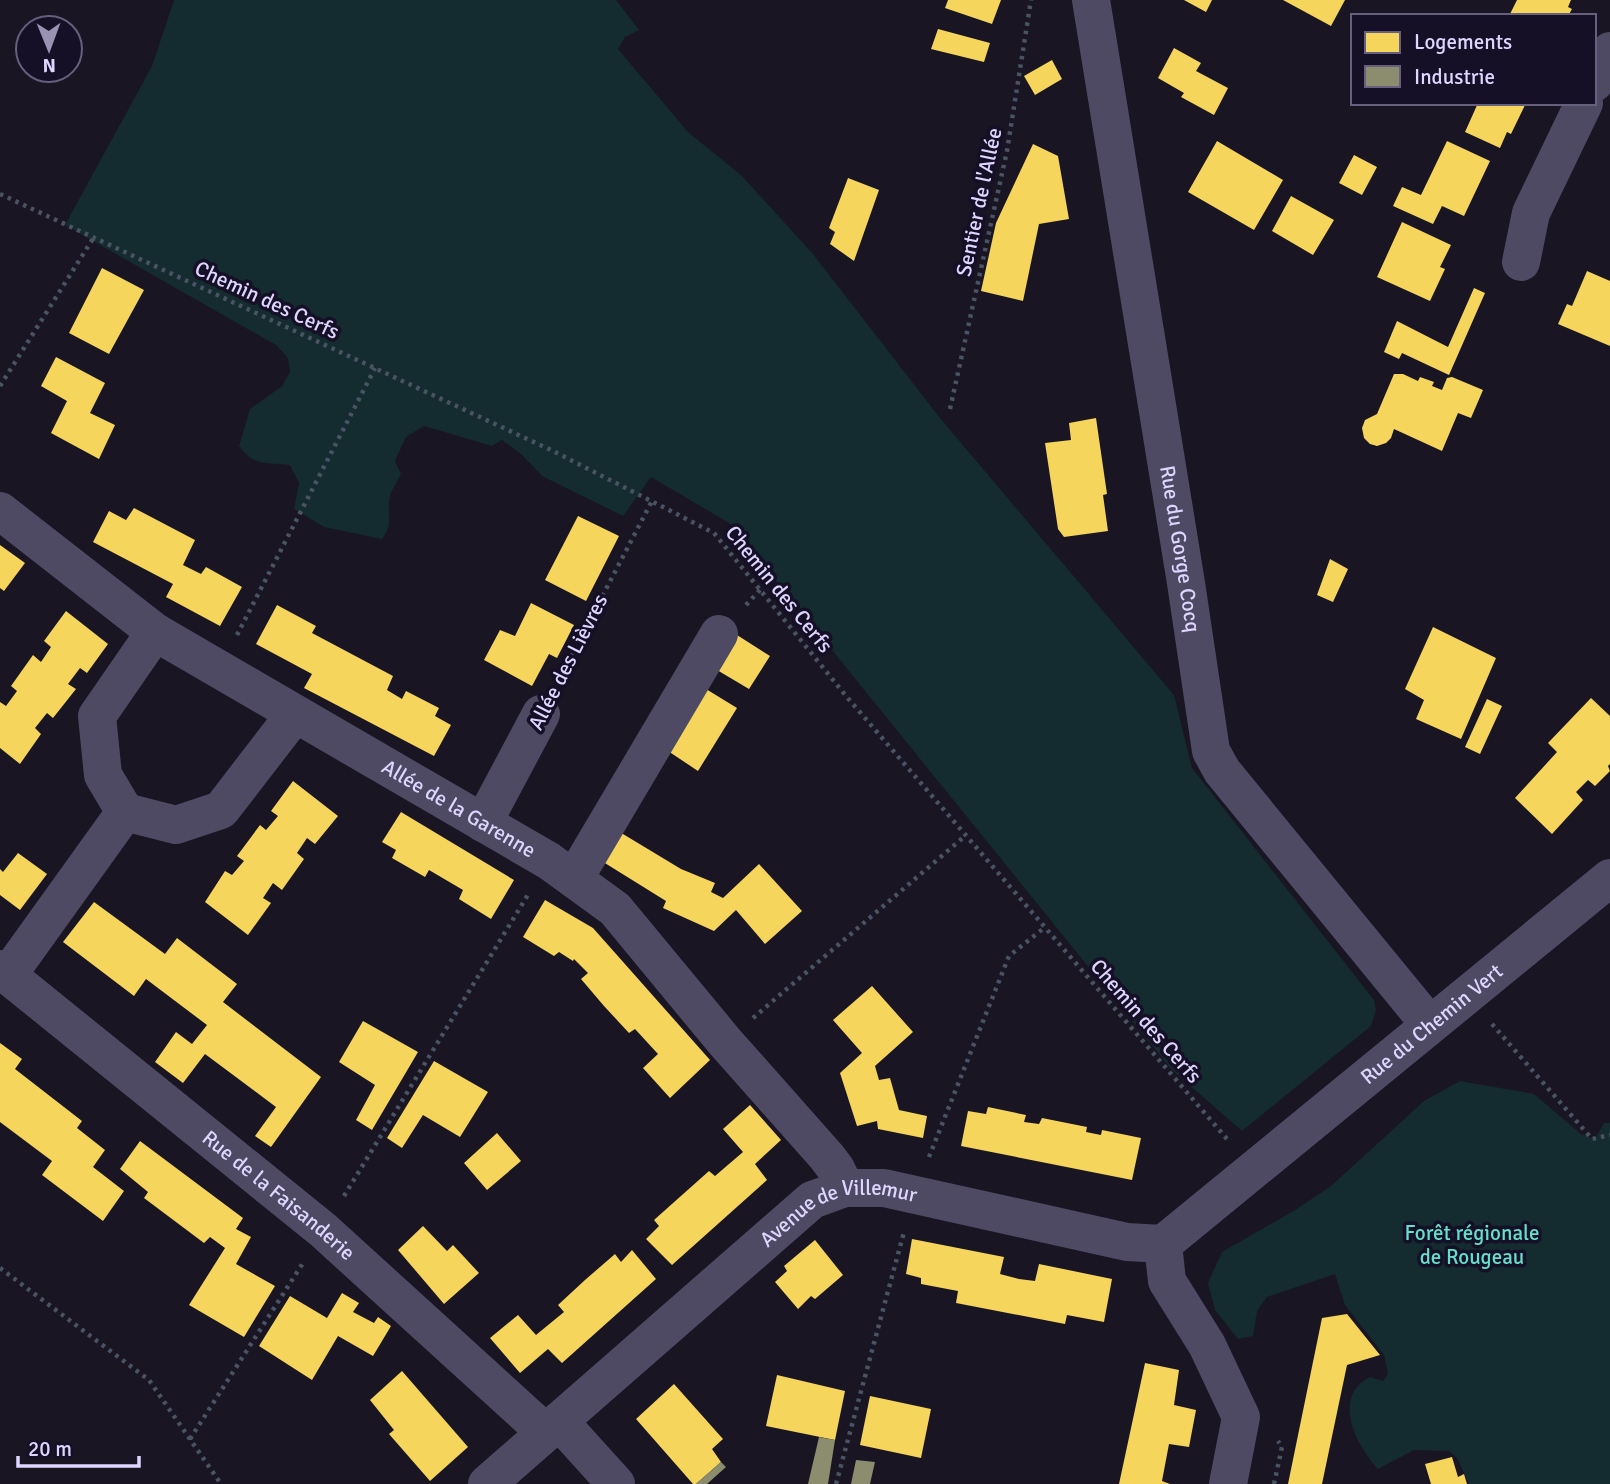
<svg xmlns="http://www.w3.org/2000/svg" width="1610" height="1484" viewBox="0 0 1610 1484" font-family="Signika,sans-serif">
<rect width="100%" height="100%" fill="#191522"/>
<path fill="#142b2f" d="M 174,0 L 616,0 L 639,30 L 625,37 L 618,49 L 688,132 L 742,176 L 813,254 L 940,418 L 1174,695 L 1192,768 L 1374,1000 L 1376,1010 L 1371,1026 L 1242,1131 L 1172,1070 L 729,523 L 651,477 L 623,516 L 542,476 L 521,454 L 502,440 L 492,446 L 424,426 L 406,437 L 395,461 L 401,474 C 397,482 390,492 389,501 C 388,517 393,524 382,539 L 324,527 L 294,509 L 299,483 L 290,465 C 267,462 254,467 239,446 L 250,409 L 282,386 L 290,372 L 288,358 L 276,345 L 65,225 L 152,66 Z
M 1460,1081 L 1534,1094 L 1581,1134 L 1595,1139 L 1604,1123 L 1610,1123 L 1610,1484 L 1469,1484 L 1457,1458 L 1449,1451 L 1414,1450 L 1378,1469 C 1356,1446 1331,1396 1370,1377 L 1383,1381 L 1388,1374 L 1384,1355 L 1345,1305 L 1335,1274 L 1267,1297 L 1257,1311 L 1253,1336 L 1238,1339 L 1215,1310 L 1208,1283 L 1222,1252 L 1295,1210 L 1331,1186 L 1424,1101 Z"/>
<path fill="#f6d55c" d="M 948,0 L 1001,0 L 992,24 L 945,8 Z
M 1184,0 L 1212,0 L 1206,12 Z
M 1283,0 L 1345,0 L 1331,26 Z
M 1517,0 L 1571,0 L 1568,7 L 1572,9 L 1568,16 L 1509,16 Z
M 938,29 L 990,43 L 984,62 L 931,49 Z
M 1174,48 L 1201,63 L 1196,71 L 1228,88 L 1214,115 L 1181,97 L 1184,93 L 1158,78 Z
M 1052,60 L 1062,79 L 1035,95 L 1024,76 Z
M 1478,103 L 1526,103 L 1511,134 L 1507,132 L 1500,148 L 1465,132 Z
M 1217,141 L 1283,180 L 1254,230 L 1188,192 Z
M 1447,141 L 1490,161 L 1464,216 L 1442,206 L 1433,224 L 1393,206 L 1402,187 L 1421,195 Z
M 1033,144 L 1058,156 L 1069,219 L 1039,224 L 1023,301 L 981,291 L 996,223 Z
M 1354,155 L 1377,167 L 1362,195 L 1339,183 Z
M 848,178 L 879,190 L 854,261 L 830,244 L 835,232 L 829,228 Z
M 1291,196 L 1334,220 L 1313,255 L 1272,231 Z
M 1402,222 L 1451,245 L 1440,267 L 1445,269 L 1430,301 L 1377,277 Z
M 102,268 L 144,290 L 109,354 L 69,333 Z
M 1587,271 L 1610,281 L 1610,346 L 1558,324 L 1567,304 L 1572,306 Z
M 1474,288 L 1485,293 L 1449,375 L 1402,353 L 1399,359 L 1384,352 L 1397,321 L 1448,347 Z
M 56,357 L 105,383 L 90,413 L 115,425 L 99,459 L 51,433 L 67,401 L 41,386 Z
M 1394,374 L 1403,374 L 1418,381 L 1420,377 L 1434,382 L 1432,386 L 1442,390 L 1447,378 L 1452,377 L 1483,390 L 1471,418 L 1458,413 L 1442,451 L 1394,429 L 1391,438 L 1386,443 L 1377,446 L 1370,444 L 1364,438 L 1362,428 L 1365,420 L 1377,414 Z
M 1096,418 L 1107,494 L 1103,495 L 1108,531 L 1064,537 L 1058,529 L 1045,443 L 1071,440 L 1069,423 Z
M 134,508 L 195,540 L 183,565 L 201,574 L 206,567 L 242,587 L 220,626 L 166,597 L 173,584 L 93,542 L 109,511 L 126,520 Z
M 578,516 L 619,536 L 586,601 L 545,580 Z
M 0,545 L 25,563 L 4,591 L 0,588 Z
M 1330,559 L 1348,569 L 1333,602 L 1317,595 Z
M 531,603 L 574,625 L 557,658 L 549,654 L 532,686 L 484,660 L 500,630 L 515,636 Z
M 277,605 L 316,626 L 312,633 L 393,676 L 387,690 L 402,699 L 406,691 L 439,708 L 435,716 L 451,725 L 434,756 L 304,688 L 312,674 L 256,644 Z
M 66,611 L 108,644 L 87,673 L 80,668 L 68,684 L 76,689 L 53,718 L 47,713 L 35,728 L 41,734 L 20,764 L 0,748 L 0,702 L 6,706 L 17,691 L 11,686 L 33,655 L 41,662 L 51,647 L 44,641 Z
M 1433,627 L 1496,658 L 1461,739 L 1416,719 L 1424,700 L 1405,689 Z
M 737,635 L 770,656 L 749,689 L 717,670 Z
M 706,689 L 737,708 L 698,771 L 668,751 Z
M 1591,698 L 1610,716 L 1610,764 L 1608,766 L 1610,771 L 1595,786 L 1588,780 L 1576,792 L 1583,800 L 1552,834 L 1515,798 L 1557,752 L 1548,743 Z
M 1487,699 L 1502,706 L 1480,754 L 1465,747 Z
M 293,781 L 338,816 L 315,844 L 307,838 L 297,853 L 304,859 L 282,890 L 273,883 L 263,898 L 271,903 L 248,935 L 205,902 L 225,871 L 232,875 L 244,861 L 237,856 L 260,825 L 266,830 L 278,816 L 271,811 Z
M 401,812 L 514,880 L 491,919 L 459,899 L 463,890 L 429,870 L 425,877 L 392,858 L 396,850 L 382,842 Z
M 618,831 L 681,869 L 715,883 L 711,892 L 723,898 L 759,864 L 802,911 L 765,944 L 736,910 L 714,931 L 663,908 L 666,901 L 600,860 Z
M 18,853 L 47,874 L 20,910 L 0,895 L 0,869 L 3,872 Z
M 545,900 L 593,928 L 710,1060 L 670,1098 L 643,1068 L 658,1054 L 635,1029 L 629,1033 L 604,1006 L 581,979 L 588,973 L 574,959 L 573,961 L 559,952 L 554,956 L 523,937 Z
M 94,902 L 165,954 L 177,938 L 237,984 L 223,1002 L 321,1077 L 271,1147 L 255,1136 L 276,1107 L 205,1054 L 183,1083 L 155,1062 L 176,1032 L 192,1044 L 207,1025 L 146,979 L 134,996 L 63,942 Z
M 872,986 L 913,1032 L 875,1066 L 879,1080 L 890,1078 L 899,1110 L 927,1116 L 923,1138 L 878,1129 L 877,1121 L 857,1126 L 840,1073 L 862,1053 L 833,1020 Z
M 363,1021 L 418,1052 L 372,1130 L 356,1120 L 375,1085 L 339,1062 Z
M 0,1043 L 22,1059 L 15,1069 L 82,1121 L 77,1128 L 105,1150 L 93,1167 L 124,1191 L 103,1221 L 42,1175 L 52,1161 L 0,1122 Z
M 434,1061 L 488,1092 L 460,1137 L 423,1115 L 402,1148 L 387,1138 Z
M 750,1105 L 781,1140 L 755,1164 L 767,1180 L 672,1265 L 646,1239 L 659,1226 L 654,1220 L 709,1171 L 715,1176 L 743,1152 L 723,1129 Z
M 988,1107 L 1026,1115 L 1024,1122 L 1039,1124 L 1042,1118 L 1087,1127 L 1086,1132 L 1101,1135 L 1102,1130 L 1141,1138 L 1132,1180 L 961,1146 L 968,1111 L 986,1114 Z
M 497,1133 L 521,1161 L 487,1190 L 464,1163 Z
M 140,1141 L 243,1218 L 236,1229 L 251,1237 L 236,1264 L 275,1286 L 244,1337 L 189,1305 L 225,1248 L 210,1237 L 204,1243 L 144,1198 L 148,1192 L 120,1169 Z
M 423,1226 L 447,1251 L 453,1245 L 479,1273 L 444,1304 L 398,1250 Z
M 912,1239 L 1004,1257 L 1000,1274 L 1019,1279 L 1035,1281 L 1039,1264 L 1112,1279 L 1104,1322 L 1067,1315 L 1065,1324 L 956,1303 L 958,1291 L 921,1284 L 921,1278 L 906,1274 Z
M 815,1240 L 843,1275 L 815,1299 L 811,1296 L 798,1309 L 775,1282 L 787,1271 L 784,1266 Z
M 632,1250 L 656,1279 L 562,1363 L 548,1349 L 520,1373 L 490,1338 L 518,1315 L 536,1335 L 564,1312 L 558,1305 L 585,1280 L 615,1254 L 621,1262 Z
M 342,1293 L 359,1303 L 353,1312 L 374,1323 L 378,1317 L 391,1326 L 373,1356 L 338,1336 L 312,1380 L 259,1346 L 290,1296 L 327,1318 Z
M 1347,1314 L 1380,1355 L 1347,1365 L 1322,1484 L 1288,1484 L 1322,1318 Z
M 1145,1363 L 1179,1370 L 1174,1405 L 1196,1410 L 1189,1447 L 1169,1444 L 1162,1481 L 1170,1484 L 1119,1484 Z
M 402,1371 L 468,1447 L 430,1481 L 389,1434 L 394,1430 L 370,1400 Z
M 777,1375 L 845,1391 L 835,1440 L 766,1426 Z
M 674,1384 L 723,1439 L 712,1449 L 721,1462 L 696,1484 L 693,1484 L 636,1419 Z
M 870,1396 L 931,1409 L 921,1458 L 860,1445 Z
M 1452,1457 L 1458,1477 L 1464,1474 L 1467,1484 L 1431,1484 L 1425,1464 Z"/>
<path fill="#8c8c6e" d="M 819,1437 L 835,1440 L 828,1484 L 808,1484 Z
M 856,1460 L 875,1462 L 870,1484 L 851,1484 Z
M 721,1462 L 726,1467 L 707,1484 L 696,1484 Z"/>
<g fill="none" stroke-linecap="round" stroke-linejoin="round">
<path stroke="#495363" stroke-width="4.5" stroke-dasharray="3.5 5" stroke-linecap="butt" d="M 0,194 L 551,450 L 714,533 L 846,696 L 1227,1139
M 0,386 L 94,237
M 950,409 L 1007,151 L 1031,0
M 746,605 L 760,590
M 237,635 L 375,368
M 559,679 L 652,501
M 753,1018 L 965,836
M 1492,1024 L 1592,1139 L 1610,1135
M 929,1157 L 1009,956 L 1044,928
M 344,1196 L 529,893
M 0,1268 L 149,1380 L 221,1484
M 190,1439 L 303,1263
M 836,1484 L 904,1232
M 1274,1484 L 1282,1447 L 1278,1441"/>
<g stroke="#4e4a63" stroke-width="38">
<path id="s1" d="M 1091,0 L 1186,583 L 1211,751 L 1222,771 L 1430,1025"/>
<path d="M 1594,83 L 1610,51"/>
<path d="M 1521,262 L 1531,213 L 1584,103"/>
<path id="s2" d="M 0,511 L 155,632 L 549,861 L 615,909 L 725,1042 L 827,1157 L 836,1169 L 845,1188"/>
<path d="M 155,632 L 97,716 L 103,775 L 125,812 L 176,825 L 221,810 L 295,714"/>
<path d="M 483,823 L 541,714"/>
<path d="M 574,879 L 719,634"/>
<path id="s3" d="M 0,969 L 323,1230 L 545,1432"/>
<path d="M 8,975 L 125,812"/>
<path d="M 1163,1244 L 1167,1281 L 1207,1345 L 1241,1417 L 1228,1484"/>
<path d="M 559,1421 L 616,1484"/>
<path id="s4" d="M 487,1484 L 812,1200 L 845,1188 L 884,1188 L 1127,1242 L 1163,1244 L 1610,878"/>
</g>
</g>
<g text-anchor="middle" stroke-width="7" stroke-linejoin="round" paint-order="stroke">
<g font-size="21" fill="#dfd6ff" stroke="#161027">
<text transform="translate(979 202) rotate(-78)" y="7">Sentier de l'Allée</text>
<text transform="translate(267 300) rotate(25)" y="7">Chemin des Cerfs</text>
<text dy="7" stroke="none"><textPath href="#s1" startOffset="556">Rue du Gorge Cocq</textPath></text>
<text transform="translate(779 589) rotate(51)" y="7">Chemin des Cerfs</text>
<text transform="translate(568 662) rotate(-63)" y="7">Allée des Lièvres</text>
<text dy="7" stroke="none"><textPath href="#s2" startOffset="548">Allée de la Garenne</textPath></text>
<text transform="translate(1146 1021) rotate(49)" y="7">Chemin des Cerfs</text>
<text dy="7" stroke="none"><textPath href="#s4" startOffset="1138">Rue du Chemin Vert</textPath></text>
<text dy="7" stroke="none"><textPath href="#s3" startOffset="359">Rue de la Faisanderie</textPath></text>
<text dy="7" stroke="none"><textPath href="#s4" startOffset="453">Avenue de Villemur</textPath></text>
</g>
<g font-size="21" fill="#61e0cd" stroke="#161027">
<text x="1472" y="1240">Forêt régionale<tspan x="1472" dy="24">de Rougeau</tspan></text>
</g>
</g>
<rect x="1351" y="14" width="245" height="91" fill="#161027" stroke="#665f7d" stroke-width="2"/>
<rect x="1365" y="32" width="35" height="21" fill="#f6d55c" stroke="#665f7d" stroke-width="2"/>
<text x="1414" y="49" font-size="21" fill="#dfd6ff">Logements</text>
<rect x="1365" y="66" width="35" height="21" fill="#8c8c6e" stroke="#665f7d" stroke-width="2"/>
<text x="1414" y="84" font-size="21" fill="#dfd6ff">Industrie</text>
<g transform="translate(49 49) rotate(179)"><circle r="33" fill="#161027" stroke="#665f7d" stroke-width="2"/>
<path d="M0-5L12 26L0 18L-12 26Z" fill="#9a92b2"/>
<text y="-10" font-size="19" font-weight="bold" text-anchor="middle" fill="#dfd6ff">N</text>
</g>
<path d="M18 1456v10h121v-10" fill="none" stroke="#dfd6ff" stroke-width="3.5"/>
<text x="28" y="1456" font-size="21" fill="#dfd6ff" stroke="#161027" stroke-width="5" paint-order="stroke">20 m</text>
</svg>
